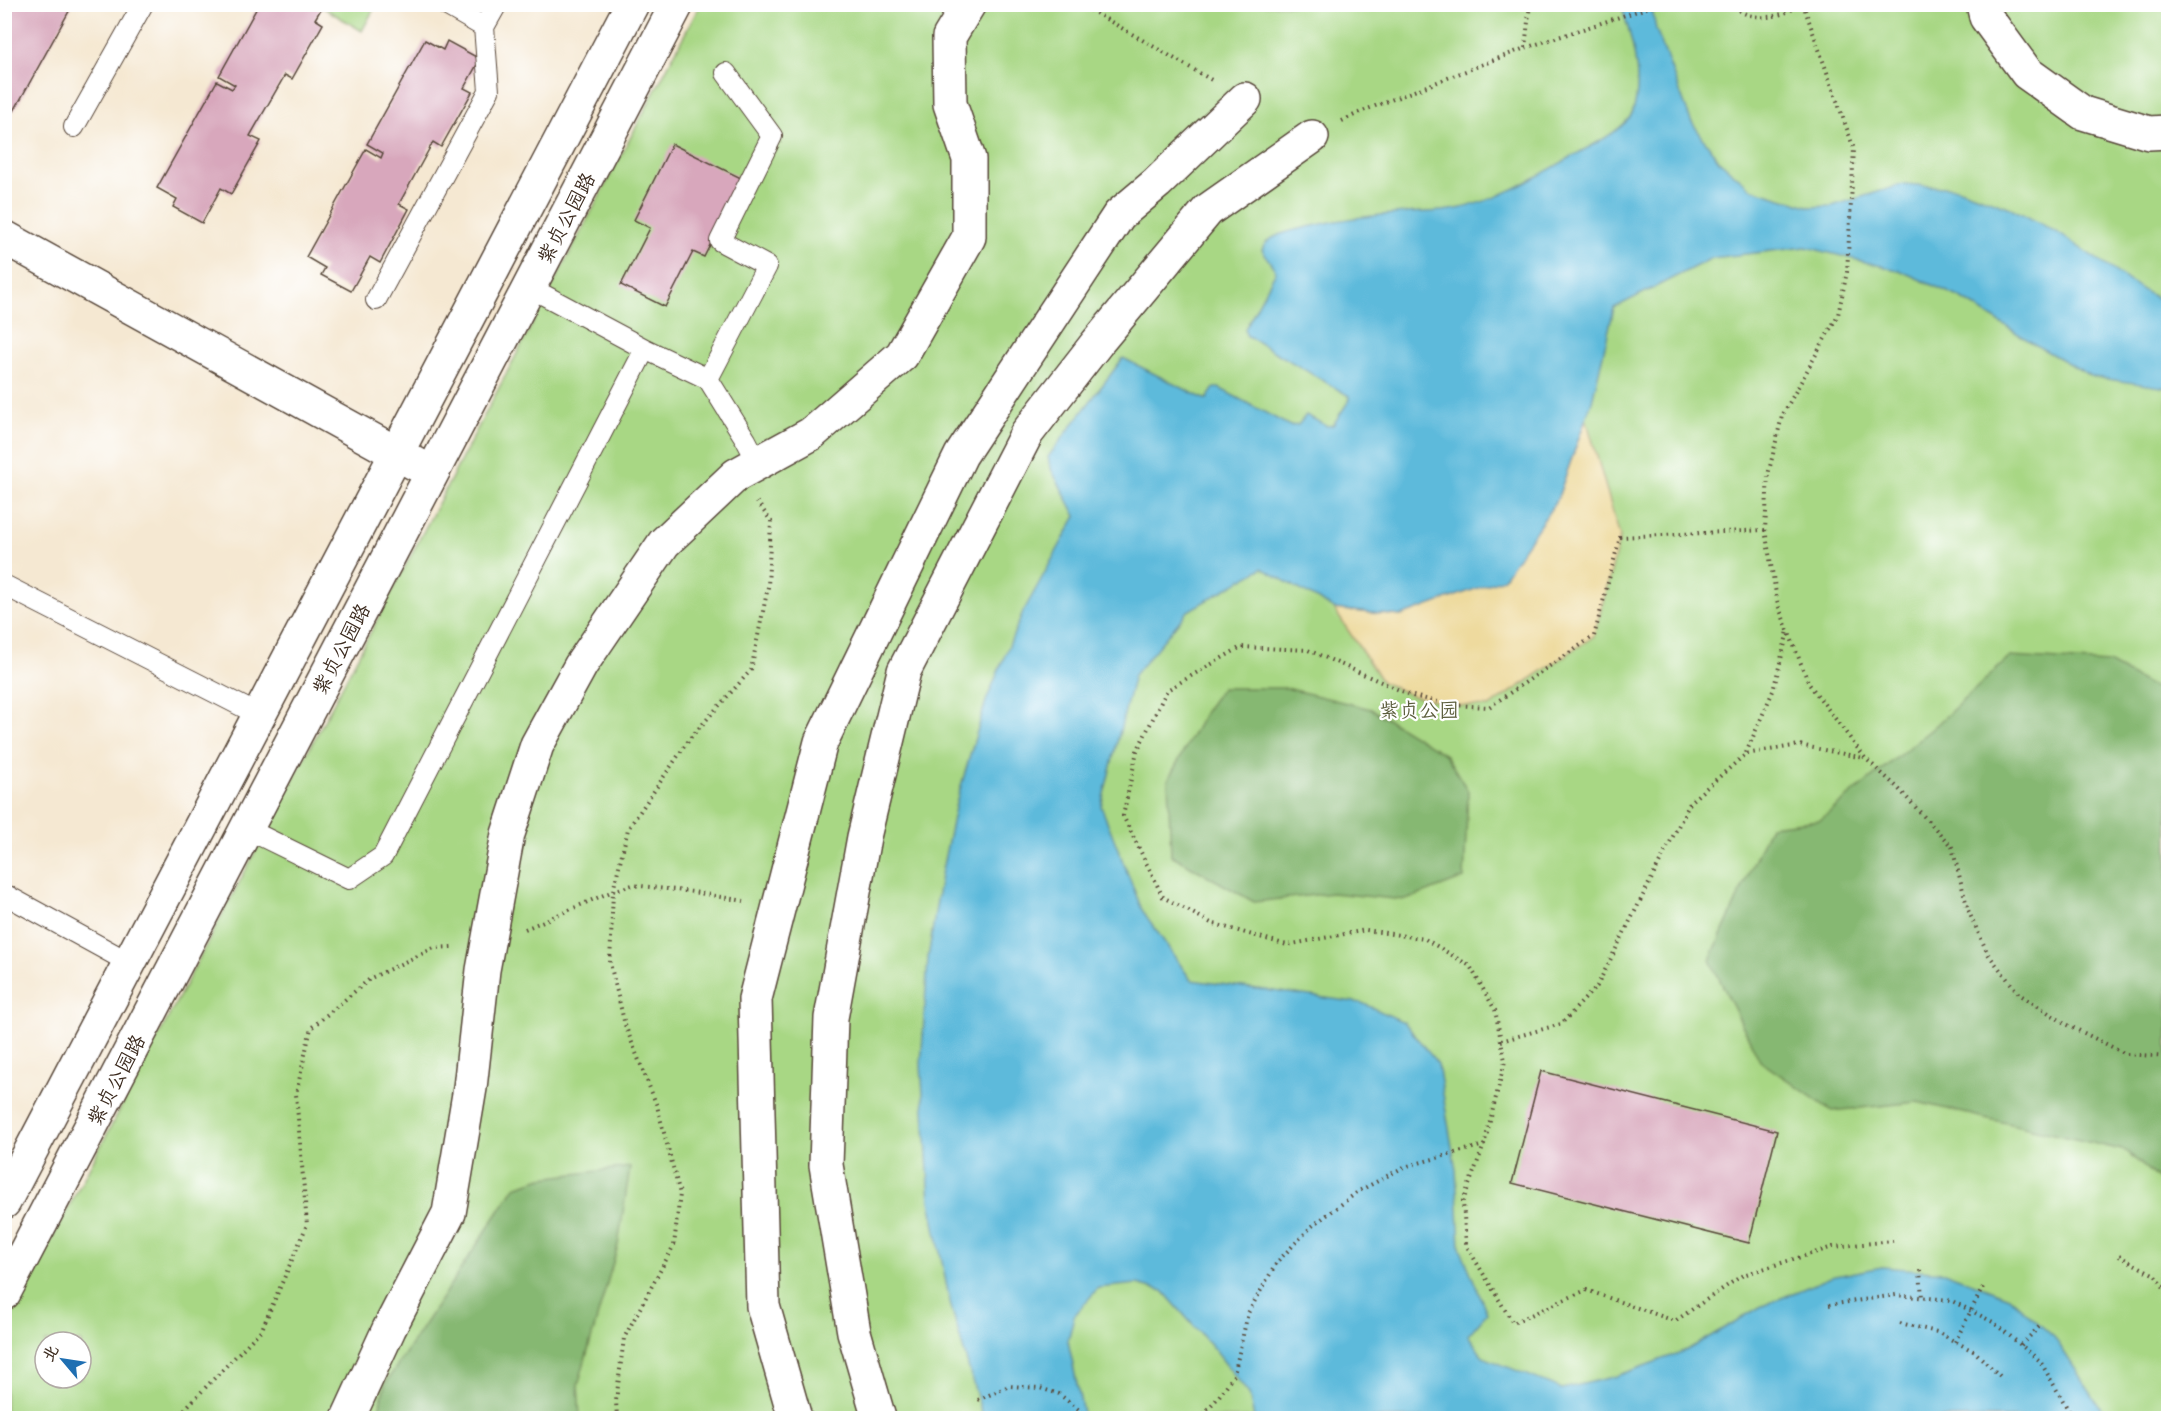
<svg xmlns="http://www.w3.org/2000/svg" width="2173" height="1423" viewBox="0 0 2173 1423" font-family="'Playpen Sans','LXGW WenKai TC',sans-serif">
<rect width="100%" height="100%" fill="#fff"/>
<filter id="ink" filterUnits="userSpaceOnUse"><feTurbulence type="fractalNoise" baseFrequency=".0167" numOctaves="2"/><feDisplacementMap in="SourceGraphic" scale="12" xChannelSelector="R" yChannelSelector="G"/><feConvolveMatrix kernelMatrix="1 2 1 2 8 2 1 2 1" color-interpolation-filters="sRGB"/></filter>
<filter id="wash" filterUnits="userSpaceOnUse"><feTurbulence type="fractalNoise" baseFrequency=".008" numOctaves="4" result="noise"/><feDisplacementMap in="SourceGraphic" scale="24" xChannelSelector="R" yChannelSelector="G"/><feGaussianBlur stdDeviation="1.35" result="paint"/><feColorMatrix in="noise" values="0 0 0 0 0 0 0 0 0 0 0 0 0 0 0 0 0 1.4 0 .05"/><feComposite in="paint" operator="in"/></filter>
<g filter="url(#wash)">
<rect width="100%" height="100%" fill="#f5e8d2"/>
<path fill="#a8d784" stroke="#728051" stroke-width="1.5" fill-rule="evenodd" d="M 319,5 L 376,5 L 362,31 Z
M 700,5 L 2168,5 L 2168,1418 L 5,1418 L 5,1328 ZM 45,1342 L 81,1342 L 81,1378 L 45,1378 Z"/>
<path fill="#86b872" stroke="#607148" stroke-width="1.5" d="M 2010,657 L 2108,663 L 2168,695 L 2168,1188 L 2126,1151 L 1917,1102 L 1832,1111 L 1760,1061 L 1710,960 L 1770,826 L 1820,820 L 1934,727 Z
M 1222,688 L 1286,688 L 1371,709 L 1446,755 L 1468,791 L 1464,878 L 1406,900 L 1332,893 L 1254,902 L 1171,855 L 1168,780 L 1206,710 Z
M 630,1167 L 618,1245 L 578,1385 L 580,1418 L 377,1418 L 385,1384 L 515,1187 L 542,1178 Z"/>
<path fill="#eeda9e" stroke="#94825e" stroke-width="1.5" d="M 1586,418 L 1620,537 L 1594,636 L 1489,707 L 1451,705 L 1413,696 L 1382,682 L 1334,609 L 1401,616 L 1557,500 Z"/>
<path fill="#5dbadb" stroke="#4c727c" stroke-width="1.5" d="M 1621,5 L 1651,5 L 1656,29 L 1691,121 L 1720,162 L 1752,189 L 1811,207 L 1832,206 L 1904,184 L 1957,188 L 2011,208 L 2058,233 L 2147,293 L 2168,303 L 2168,388 L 2093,377 L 2039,347 L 1961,298 L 1901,271 L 1806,247 L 1712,258 L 1614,308 L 1592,401 L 1557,500 L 1503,579 L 1401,616 L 1334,609 L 1262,568 L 1188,611 L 1134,675 L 1101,806 L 1142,910 L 1191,980 L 1362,1003 L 1404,1022 L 1438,1064 L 1456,1170 L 1460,1247 L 1487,1313 L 1468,1335 L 1483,1357 L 1562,1389 L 1617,1376 L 1687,1350 L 1760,1307 L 1831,1277 L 1882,1267 L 1944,1272 L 2009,1297 L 2055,1338 L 2107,1418 L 1254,1418 L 1249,1394 L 1214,1349 L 1163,1291 L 1137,1284 L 1098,1288 L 1074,1316 L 1068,1341 L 1084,1418 L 983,1418 L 950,1303 L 930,1201 L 921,1065 L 928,958 L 941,875 L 956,803 L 986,701 L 1022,614 L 1076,516 L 1050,467 L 1048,457 L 1123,358 L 1204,399 L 1207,399 L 1214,388 L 1219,388 L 1290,426 L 1298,425 L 1306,415 L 1327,426 L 1333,425 L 1350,399 L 1349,396 L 1246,335 L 1245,329 L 1276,271 L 1262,250 C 1266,233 1302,229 1317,225 C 1347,218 1377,215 1407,213 C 1423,212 1441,212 1457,209 C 1501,200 1541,174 1580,152 C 1595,144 1628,127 1633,111 C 1644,80 1631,35 1621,5 Z"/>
<g id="blocks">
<path fill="#d8a7bc" d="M 4,4 L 73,4 L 14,111 L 4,106 Z
M 259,4 L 324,4 L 315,19 L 323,24 L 292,79 L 285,75 L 250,136 L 261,141 L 231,194 L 221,188 L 202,223 L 173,207 L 177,199 L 157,188 L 217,81 L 232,89 L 235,85 L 219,76 Z
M 425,40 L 443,50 L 447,41 L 480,59 L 464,88 L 472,92 L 441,147 L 433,142 L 399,204 L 409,209 L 380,263 L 370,257 L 351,291 L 321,275 L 325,268 L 306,257 L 366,149 L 381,158 L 383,153 L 367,144 Z
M 672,144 L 743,179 L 704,257 L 693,252 L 665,307 L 621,285 L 650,228 L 634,220 Z
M 1541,1071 L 1777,1131 L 1749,1243 L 1512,1183 Z"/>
</g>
</g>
<g filter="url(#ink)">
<use href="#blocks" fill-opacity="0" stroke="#574639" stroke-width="1.5"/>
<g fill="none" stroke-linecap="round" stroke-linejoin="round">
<defs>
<path id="lane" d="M 444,4 L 484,27
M 74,127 L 143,4
M 376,300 L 489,91 L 484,27 L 497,4
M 645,349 L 708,379 L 767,266 L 720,241 L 772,136 L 726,73
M 708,379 L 746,440 L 758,463
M 4,585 L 259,715
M 247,829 L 349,879 L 383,856 L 645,349 L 529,287
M 4,894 L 130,963"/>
<path id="street" d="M 1983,4 L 1986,17 L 2027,73 L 2083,113 L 2149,133 L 2168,132
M 348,1418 L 389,1329 L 449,1213 L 470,1088 L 483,970 L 508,834 L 537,745 L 581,665 L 664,543 L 736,475 L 811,434 L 902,355 L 969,237 L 969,159 L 950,104 L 949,37 L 969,4
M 795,1418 L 763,1306 L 755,999 L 821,742 L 961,455 L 1119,215 L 1157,183 L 1245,99
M 879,1418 L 854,1332 L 826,1165 L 831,1018 L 864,837 L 904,671 L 1027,433 L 1097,343 L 1208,210 L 1312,137"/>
<path id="secondary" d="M 4,237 L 416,464
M 4,1202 L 632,4
M 4,1293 L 677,4"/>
</defs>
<use href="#lane" stroke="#574639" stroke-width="22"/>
<use href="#street" stroke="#574639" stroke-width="36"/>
<use href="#secondary" stroke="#574639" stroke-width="36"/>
<path stroke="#574639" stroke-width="4" stroke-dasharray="1.5 4.5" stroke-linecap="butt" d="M 1080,4 L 1215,82
M 1729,4 C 1752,23 1778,20 1801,4
M 1803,4 L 1854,149 L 1847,272 L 1838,315 L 1782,416 L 1768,475 L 1765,530 L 1778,605 L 1809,684 L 1865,758 L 1897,787 L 1952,847 L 1968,910 L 1988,954 L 2019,994 L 2066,1024 L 2126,1054 L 2168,1057
M 1525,48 L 1530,4
M 1342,121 L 1365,110 L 1525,48 L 1659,4
M 1765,530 L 1620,537 L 1594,636 L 1489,707 L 1451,705 L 1413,696 L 1308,650 L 1241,647 L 1167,690 L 1137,751 L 1123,816 L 1163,897 L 1211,923 L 1287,945 L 1366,930 L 1425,939 L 1470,966 L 1495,1010 L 1505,1061 L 1484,1145 L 1463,1201 L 1466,1245 L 1513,1323 L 1586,1290 L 1675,1321 L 1743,1275 L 1833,1247 L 1893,1241
M 1746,753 L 1773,691 L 1788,631
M 525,929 L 613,891 L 632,885 L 693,892 L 744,901
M 1501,1041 L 1561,1024 L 1597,986 L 1691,801 L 1746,754 L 1799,745 L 1864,758
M 2119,1256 L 2155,1275 L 2168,1293
M 1920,1270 L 1922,1298
M 1829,1305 L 1896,1295 L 1950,1300 L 1993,1322 L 2040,1361 L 2073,1418
M 1900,1323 L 1937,1332 L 1975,1352 L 2001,1377
M 1955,1342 L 1983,1287
M 2021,1345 L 2040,1326
M 978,1400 L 1009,1386 L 1040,1388 L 1059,1394 L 1083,1413 L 1097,1418
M 176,1418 L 262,1329 L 307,1225 L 296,1094 L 311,1028 L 371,978 L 434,948 L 452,947
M 617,1418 L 616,1401 L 624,1338 L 674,1245 L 680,1194 L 657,1106 L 625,1025 L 610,963 L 613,891 L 628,829 L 691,737 L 751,670 L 768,587 L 771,521 L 757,502
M 1199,1418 L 1217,1399 L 1234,1375 L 1248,1313 L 1277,1262 L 1311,1227 L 1359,1191 L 1404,1167 L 1484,1145"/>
<use href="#lane" stroke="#fff" stroke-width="20"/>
<use href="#street" stroke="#fff" stroke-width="33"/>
<use href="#secondary" stroke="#fff" stroke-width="33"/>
</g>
</g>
<g text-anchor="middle" stroke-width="4.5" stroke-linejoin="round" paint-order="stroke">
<g font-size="20" fill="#3b2a1e" stroke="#fff">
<text transform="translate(566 218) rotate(-62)" y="7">紫贞公园路</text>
<text transform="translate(341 649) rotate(-62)" y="7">紫贞公园路</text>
<text transform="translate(116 1080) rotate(-62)" y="7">紫贞公园路</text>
</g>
<g font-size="20" fill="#5c5e3d" stroke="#fff">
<text x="1419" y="717">紫贞公园</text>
</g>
</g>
<rect width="2173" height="1423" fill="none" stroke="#fff" stroke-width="24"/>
<g transform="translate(63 1360) rotate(299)"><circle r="28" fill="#ffffff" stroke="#b1aaa5" stroke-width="1.5"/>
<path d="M0-4.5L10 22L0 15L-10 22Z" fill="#1f6fb2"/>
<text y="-9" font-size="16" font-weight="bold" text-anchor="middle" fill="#3b2a1e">北</text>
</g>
</svg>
